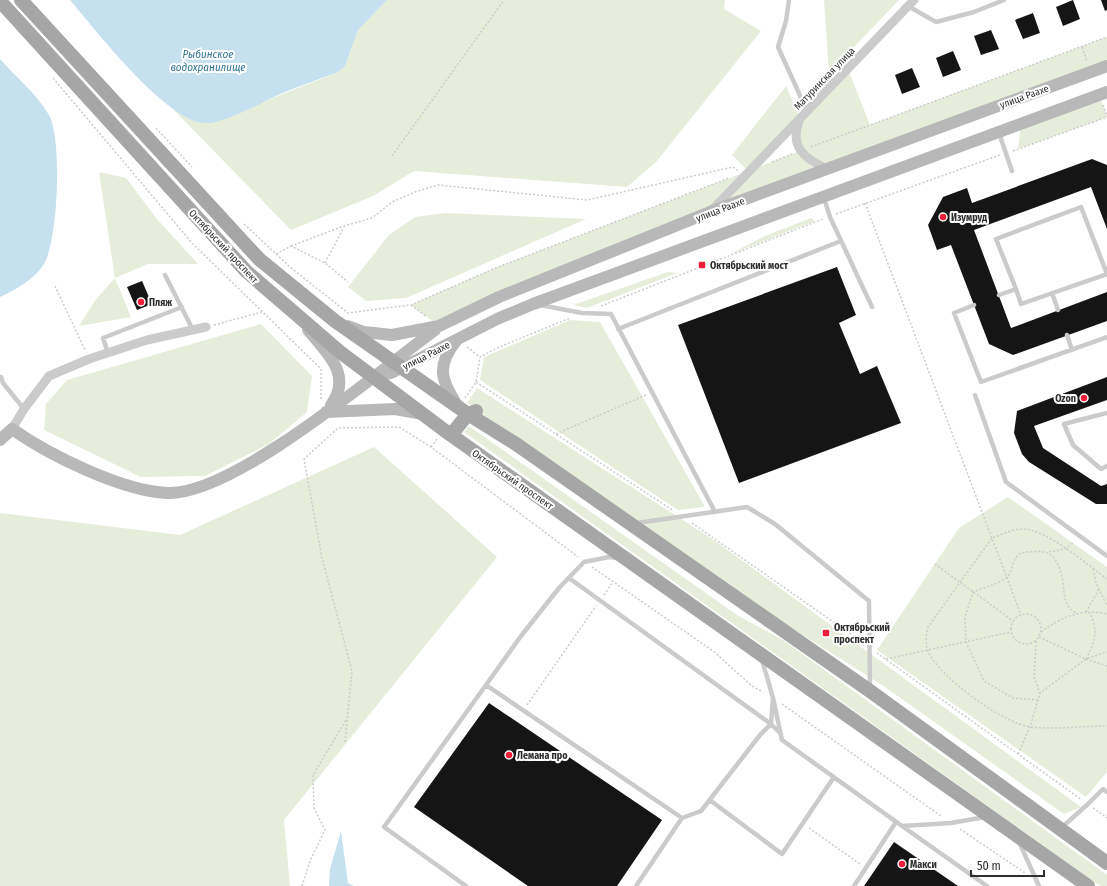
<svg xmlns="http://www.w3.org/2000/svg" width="1107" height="886" viewBox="0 0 1107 886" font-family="'Fira Sans Condensed',sans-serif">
<rect width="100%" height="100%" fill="#fff"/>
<path fill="#e6eddb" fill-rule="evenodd" d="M 387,0 L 725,0 L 724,9 L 761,31 L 656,162 L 627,187 L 414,171 L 373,196 L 291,230 L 171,107 L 192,120 L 238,112 L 338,72 L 345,66 L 358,30 Z
M 824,0 L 899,0 L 829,73 Z
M 1107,37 L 1107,66 L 710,212 L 439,326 L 411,305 L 493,269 L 748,171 L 732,155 L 786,86 L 800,118 L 848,69 L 870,125 ZM 796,129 L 800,151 L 750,170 Z
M 1099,95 L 1107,117 L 1018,149 L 1021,123 Z
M 99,172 L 126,178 L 157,219 L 198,264 L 148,264 L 115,278 L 131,317 L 79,326 L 96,299 L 115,278 Z
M 445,213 L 586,219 L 406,298 L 366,301 L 348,287 L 389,235 L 415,217 Z
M 811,218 L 815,221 L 728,255 L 765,236 Z
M 668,272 L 677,273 L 587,308 L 573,305 Z
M 570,320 L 600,322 L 705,507 L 678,510 L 480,380 L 484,357 Z
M 261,324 L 312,376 L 307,412 L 269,444 L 205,476 L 141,477 L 44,430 L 46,404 L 67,380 Z
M 477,388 L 714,540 L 1081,807 L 1064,814 L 882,685 L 718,581 L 467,403 Z
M 469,426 L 737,615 L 783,640 L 1107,875 L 1107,886 L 1100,886 L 464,432 Z
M 374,447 L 497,557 L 284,820 L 290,886 L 0,886 L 0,513 L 180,535 Z
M 1008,497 L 1107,567 L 1107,772 L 1086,797 L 877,650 L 959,528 Z"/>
<path fill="#c5e1ef" d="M 70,0 L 387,0 L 358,30 L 345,66 L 338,72 C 317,80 296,87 276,96 C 259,104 225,122 208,123 C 170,127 94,28 70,0 Z
M 0,59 C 15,76 40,97 50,117 C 62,143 58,240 44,264 C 35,279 15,290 0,297 Z
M 341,831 L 348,883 L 354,886 L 329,886 L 330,869 Z"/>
<path fill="#151515" d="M 1073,0 L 1080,19 L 1063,26 L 1056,7 Z
M 1101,0 L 1107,0 L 1107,10 L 1105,11 Z
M 1033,13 L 1040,33 L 1023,39 L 1015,20 Z
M 991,30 L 999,49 L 981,55 L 974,36 Z
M 953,51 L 961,70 L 943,77 L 936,58 Z
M 912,68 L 920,87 L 902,94 L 895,75 Z
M 1092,159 L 1107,165 L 1107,229 L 1091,187 L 974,230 L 1011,328 L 1107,292 L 1107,321 L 1013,355 L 989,344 L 951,245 L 937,250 L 928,225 L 943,197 L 967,188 L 972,203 Z
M 837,267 L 856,315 L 839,323 L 860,374 L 877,366 L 901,423 L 739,483 L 678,325 Z
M 142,281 L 152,304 L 137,310 L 127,287 Z
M 1107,377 L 1107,400 L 1034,426 L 1043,448 L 1101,486 L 1107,484 L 1107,504 L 1096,504 L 1029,462 L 1022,454 L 1014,433 L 1017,411 Z
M 489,703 L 662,820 L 617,886 L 528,886 L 414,807 Z
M 894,842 L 958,886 L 864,886 Z"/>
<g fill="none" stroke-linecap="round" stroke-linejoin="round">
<path stroke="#cbcbcb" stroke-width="1.5" stroke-dasharray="2 2" stroke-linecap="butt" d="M 1082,47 L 1087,62
M 53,78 L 192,243 L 321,369 L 321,399
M 1103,105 L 1107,117
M 156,128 L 192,167
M 811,147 L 1107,37
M 1013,151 L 1107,117
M 392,156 L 504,0
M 772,162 L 792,154
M 865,203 L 1021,615
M 836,214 L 1000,155
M 244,224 L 290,267 L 348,313 L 411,305 L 493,269 L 729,178
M 291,246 L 344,226 L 372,218 L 392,202 L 415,192 L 438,185 L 587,200 L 733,167 L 738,171
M 276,254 L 291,246 L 325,263 L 348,282
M 325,263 L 344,227
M 55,286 L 85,350
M 411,305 L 427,317
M 601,306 L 823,219
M 214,325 L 262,312
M 467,347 L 480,357
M 476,382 L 674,511
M 465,398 L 476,382 L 480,357 L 497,348 L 570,318
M 556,434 L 646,395
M 431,447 L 437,439
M 692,523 L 862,642
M 1049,552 L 1065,549 L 1074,542
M 935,564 L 1013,621
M 592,567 L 713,651 L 752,686 L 763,692
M 1093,569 L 1096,583 L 1107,606
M 1107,579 C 1088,565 1045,528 1022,529 C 1012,529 1001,535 992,538 L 928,627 C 926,635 925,643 928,651 C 938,676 1003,724 1031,727 C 1055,730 1082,726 1107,726
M 604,595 L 613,582
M 1086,612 L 1099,589
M1011 629a15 15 0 1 1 30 0a15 15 0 1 1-30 0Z
M 1041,632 C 1061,617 1082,608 1107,614
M 1039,637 L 1086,659 L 1107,666
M 1036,641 L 1034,677 L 1040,693
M 877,653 L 1082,800
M 886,659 L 1011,632
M 1086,659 C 1095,642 1099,631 1089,612
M 1038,700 L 1013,698 L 984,681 L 966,642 L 965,617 L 973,592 C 983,588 998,584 1007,577 C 1013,571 1012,560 1018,555 C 1021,552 1026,552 1030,552 C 1049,550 1055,554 1061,573 C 1066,588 1060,604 1076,613
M 782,704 L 941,816
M 527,705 L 596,606
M 345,742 L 352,671 L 322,558 L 304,459 L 338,428 L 399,427 L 431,447 L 578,557
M 1018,754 L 1030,727 L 1040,693 L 1086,659 L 1107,652
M 1093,808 L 1107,818
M 809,828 L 860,864
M 960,829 L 1025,873
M 302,886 L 310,861 L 325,830 L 314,808 L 313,775 L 346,720"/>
<path stroke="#cbcbcb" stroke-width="4.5" d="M 789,0 L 786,21 L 778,47 L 807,111
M 908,6 L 936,22 L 974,12 L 1004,0
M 999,133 L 1012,171
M 824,198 L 830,217 L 872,307
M 165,275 L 193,330
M 1052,293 L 1058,310
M 999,295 L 1016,289 L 1021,304 L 1107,274 L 1081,207 L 996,239 L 1016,289
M 540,305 L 582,313 L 611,314 L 715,512
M 974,305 L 954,313 L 981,382 L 1107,337
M 618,329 L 841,241
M 1067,335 L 1072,350
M 108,353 L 103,338 L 182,307
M 1,377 L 3,383 L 24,409
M 975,395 L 1006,482 L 1107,556
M 1107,413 L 1064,424 L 1073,445 L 1101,469 L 1107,466
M 637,523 L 747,507 L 775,524 L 869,601 L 870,688
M 616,558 L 609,557 L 584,562 L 559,588 L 521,636 L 486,685 L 682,818 L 701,811 L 760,735 L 771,724 L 773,698
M 569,578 L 771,724 L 781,734
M 762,660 L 773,698 L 782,740 L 902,826 L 951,823 L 985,817
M 711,801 L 782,854 L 834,777
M 902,826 L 987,886
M 1061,828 L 1088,804 L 1103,789 L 1107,792
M 1020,844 L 1039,886
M 466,886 L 384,827 L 486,685
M 636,886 L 682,818
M 854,886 L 896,822"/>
<path stroke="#cbcbcb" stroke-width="9" d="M 799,121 C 789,148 806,159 827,169
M 711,211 L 914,0
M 12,429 L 24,409 L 49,376 L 89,359 L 147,340 L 206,327"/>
<path stroke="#b8b8b8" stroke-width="12" d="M 348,326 L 364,332 L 392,335 L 439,326 L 499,297 L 710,212 L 1107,66
M 308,330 C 327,353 353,375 331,405
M 456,341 C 436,366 441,380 457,405
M 372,376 L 391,373 L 401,368 L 497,319 L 533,304 L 1107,92
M 326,412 L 395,409 L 423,414
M 0,440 L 12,429 C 49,455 122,491 167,493 C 233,496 379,371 435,330"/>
<path stroke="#a6a6a6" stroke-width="14" d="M 21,0 L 259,259 L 335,321 L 468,414 L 516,444 L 870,691 L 1107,863
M 0,1 L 246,271 L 340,352 L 444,430 L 1088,886
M 451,435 L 468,414 L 476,411"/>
</g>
<g fill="#f61f3b" stroke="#fff" stroke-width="1.5">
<circle cx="943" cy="217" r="4"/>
<rect x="698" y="261" width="8" height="8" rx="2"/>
<circle cx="141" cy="302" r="4"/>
<circle cx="1084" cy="398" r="4"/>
<rect x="822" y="629" width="8" height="8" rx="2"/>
<circle cx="509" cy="755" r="4"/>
<circle cx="902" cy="864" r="4"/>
</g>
<g text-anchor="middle" stroke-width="4" stroke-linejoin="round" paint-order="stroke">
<g font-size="10" fill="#2e2e2e" stroke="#fff">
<text transform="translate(824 78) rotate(-46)" y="4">Матуринская улица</text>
<text transform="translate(1024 96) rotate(-20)" y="4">улица Раахе</text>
<text transform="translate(720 209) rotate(-21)" y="4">улица Раахе</text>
<text transform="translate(224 246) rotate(47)" y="4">Октябрьский проспект</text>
<text transform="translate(426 355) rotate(-27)" y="4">улица Раахе</text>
<text transform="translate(513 479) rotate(35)" y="4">Октябрьский проспект</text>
</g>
<g font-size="10" font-weight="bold" fill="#2e2e2e" stroke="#fff" text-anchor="start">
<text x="951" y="221">Изумруд</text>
<text x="710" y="269">Октябрьский мост</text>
<text x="149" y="306">Пляж</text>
<text x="1076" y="402" text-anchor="end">Ozon</text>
<text x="834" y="631">Октябрьский<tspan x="834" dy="12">проспект</tspan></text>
<text x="517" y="759">Лемана про</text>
<text x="910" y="868">Макси</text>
</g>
<g font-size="11" font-style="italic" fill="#347799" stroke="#fff">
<text x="208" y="58">Рыбинское<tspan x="208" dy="13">водохранилище</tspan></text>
</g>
</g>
<path d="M971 870v6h73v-6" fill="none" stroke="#2e2e2e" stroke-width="2"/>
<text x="977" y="870" font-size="12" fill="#2e2e2e" stroke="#ffffff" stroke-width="3" paint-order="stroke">50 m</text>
</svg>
